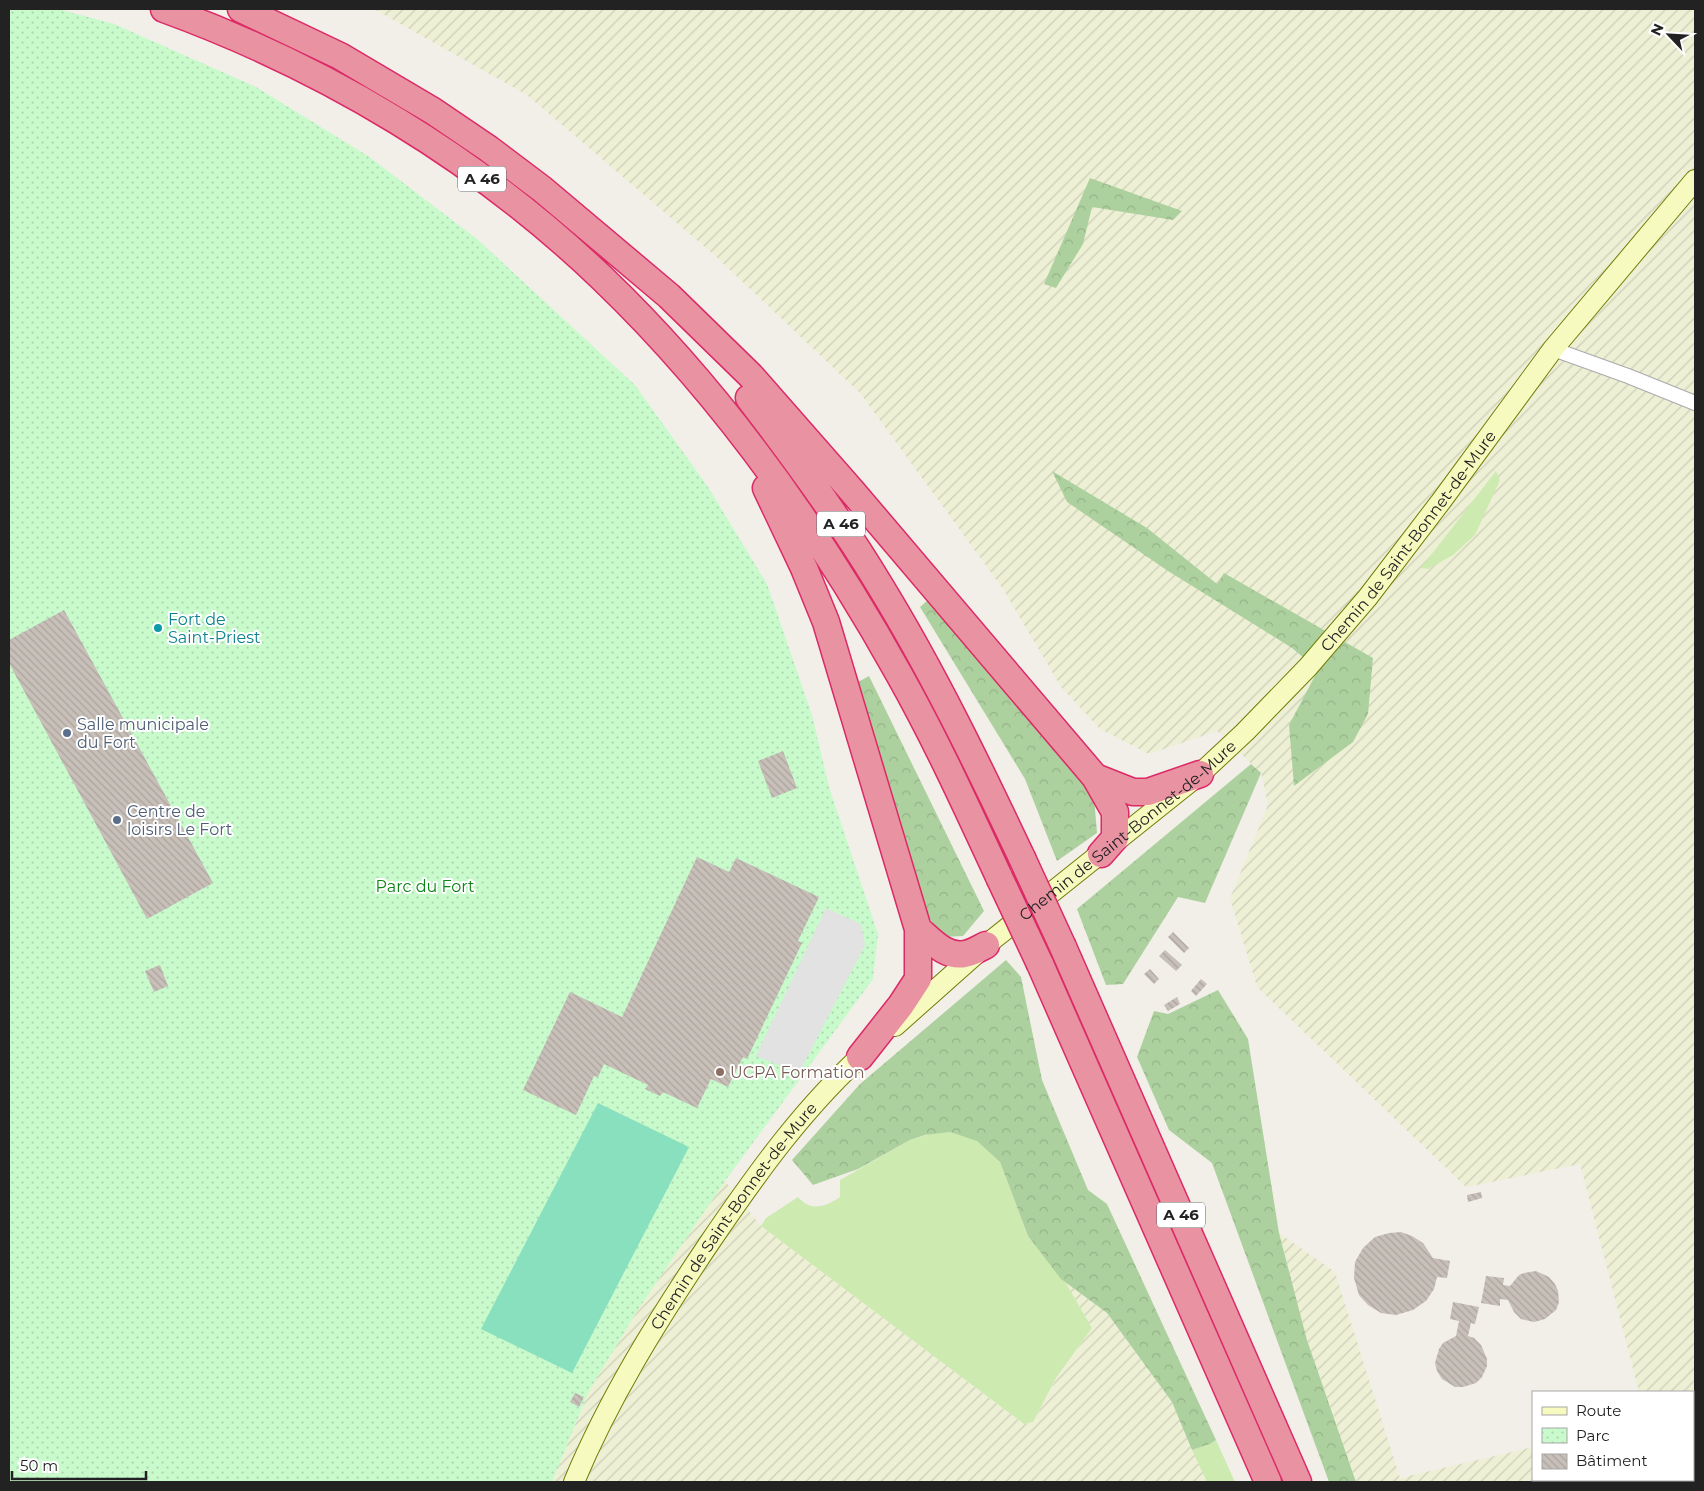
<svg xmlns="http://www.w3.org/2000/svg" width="1704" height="1491" viewBox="0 0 1704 1491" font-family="Montserrat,sans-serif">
<defs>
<pattern id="farmland-furrows" width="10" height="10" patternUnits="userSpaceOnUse" patternTransform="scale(1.25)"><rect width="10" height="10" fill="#eef0d5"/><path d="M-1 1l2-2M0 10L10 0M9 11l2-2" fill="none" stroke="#ccceb7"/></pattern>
<pattern id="forest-crowns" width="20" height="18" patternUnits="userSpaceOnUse" patternTransform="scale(1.25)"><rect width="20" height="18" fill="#add19e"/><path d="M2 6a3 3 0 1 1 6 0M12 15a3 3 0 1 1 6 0" fill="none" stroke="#95b388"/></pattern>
<pattern id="park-dots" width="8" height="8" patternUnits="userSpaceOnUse" patternTransform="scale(1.25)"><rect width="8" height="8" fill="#c8facc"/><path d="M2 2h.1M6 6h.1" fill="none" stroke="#acd6af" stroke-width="1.8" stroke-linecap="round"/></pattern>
<pattern id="building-back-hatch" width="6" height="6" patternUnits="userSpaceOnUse" patternTransform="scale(1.25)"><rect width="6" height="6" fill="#c7bfb8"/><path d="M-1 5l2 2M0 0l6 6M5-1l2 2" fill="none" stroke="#aba49e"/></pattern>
</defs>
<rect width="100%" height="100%" fill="#f2efe9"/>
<path fill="url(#farmland-furrows)" d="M 374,9 L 1695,9 L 1695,1482 L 1356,1482 L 1307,1340 L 1279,1233 L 1335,1272 L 1400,1478 L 1533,1447 L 1533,1480 L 1693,1480 L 1693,1392 L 1639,1392 L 1580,1164 L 1466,1187 L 1257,987 L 1230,898 L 1268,805 L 1261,773 L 1217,731 L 1149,754 L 1100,729 L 1061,687 L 1003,589 L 860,393 L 712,253 L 527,95 Z
M 725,1181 L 761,1226 L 1024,1424 L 1033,1422 L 1056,1379 L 1092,1328 L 1067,1285 L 1061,1279 L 1107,1313 L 1172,1402 L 1207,1482 L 552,1482 L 588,1393 L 637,1311 Z"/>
<path fill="#cdebb0" d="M 1496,471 L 1500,480 L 1475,535 L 1453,555 L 1428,569 L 1421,568 Z
M 937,1132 L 950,1132 L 977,1140 L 1000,1162 L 1028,1236 L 1067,1285 L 1092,1328 L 1056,1378 L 1033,1422 L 1024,1424 L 761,1226 L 766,1218 L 798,1197 C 811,1212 825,1207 840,1197 L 840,1180 L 910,1140 Z
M 1216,1440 L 1235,1482 L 1207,1482 L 1192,1450 L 1210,1444 Z"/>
<path fill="url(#forest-crowns)" d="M 1090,178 L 1182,211 L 1173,220 L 1092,207 L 1083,244 L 1056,288 L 1044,284 Z
M 1052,471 L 1147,528 L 1217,584 L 1224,573 L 1373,658 L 1368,714 L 1353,742 L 1294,786 L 1289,725 L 1318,670 L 1292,648 L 1168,571 L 1067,502 Z
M 928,600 L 1094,797 L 1097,833 L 1057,861 L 1025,779 L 920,607 Z
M 869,676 L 984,911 L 963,936 L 943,937 L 924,911 L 858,682 Z
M 1251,764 L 1261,773 L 1205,903 L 1178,897 L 1123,984 L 1106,985 L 1077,909 Z
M 1006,960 L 1021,977 L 1042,1080 L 1088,1190 L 1107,1204 L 1216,1440 L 1210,1444 L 1192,1450 L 1172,1402 L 1107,1313 L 1061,1279 L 1028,1236 L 1000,1162 L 977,1141 L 950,1132 L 925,1135 L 910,1140 L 858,1169 L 813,1185 L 792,1160 L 860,1084 Z
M 1218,990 L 1248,1039 L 1279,1233 L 1307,1340 L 1356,1482 L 1329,1482 L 1212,1163 L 1169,1130 L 1137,1057 L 1154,1011 L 1168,1014 Z"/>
<path fill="url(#park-dots)" d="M 9,9 L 58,9 L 114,24 L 256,87 L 368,156 L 477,239 L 635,385 L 708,487 L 767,584 L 812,715 L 829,787 L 878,934 L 873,979 L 725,1181 L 637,1311 L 588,1393 L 552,1482 L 9,1482 Z"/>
<path fill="#88e0be" d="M 598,1103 L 689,1147 L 572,1373 L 481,1329 Z"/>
<path fill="#e2e2e2" d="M 826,908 L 861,924 L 865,945 L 799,1073 L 756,1056 Z"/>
<path fill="url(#building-back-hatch)" d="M 64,610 L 213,883 L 147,919 L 9,663 L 9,640 Z
M 783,751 L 797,788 L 772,798 L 758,761 Z
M 697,857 L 729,872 L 736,858 L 819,897 L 798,941 L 802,943 L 747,1059 L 743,1057 L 728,1087 L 711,1079 L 697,1108 L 663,1092 L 660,1096 L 645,1089 L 648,1085 L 604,1064 L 598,1077 L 594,1076 L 576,1115 L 523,1090 L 570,992 L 622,1017 Z
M 1173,932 L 1189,948 L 1184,953 L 1168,937 Z
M 1165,950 L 1182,965 L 1176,971 L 1159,956 Z
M 160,965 L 168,986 L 154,992 L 145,971 Z
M 1150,969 L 1159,979 L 1154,984 L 1144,974 Z
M 1201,979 L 1207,984 L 1196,996 L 1191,991 Z
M 1177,997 L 1180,1004 L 1168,1011 L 1164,1005 Z
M 1481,1192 L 1482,1198 L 1468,1202 L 1467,1195 Z
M 1389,1233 L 1401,1232 L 1412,1236 L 1423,1243 L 1433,1258 L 1450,1261 L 1447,1278 L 1437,1277 L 1434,1289 L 1426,1301 L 1413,1310 L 1396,1315 L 1381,1313 L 1368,1305 L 1359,1295 L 1354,1278 L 1355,1262 L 1363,1248 L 1375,1237 Z
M 1536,1271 L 1549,1277 L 1555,1284 L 1558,1291 L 1559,1302 L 1556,1310 L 1545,1319 L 1534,1322 L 1521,1319 L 1514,1312 L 1508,1300 L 1500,1299 L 1500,1306 L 1481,1303 L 1486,1276 L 1504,1278 L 1503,1285 L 1510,1286 L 1519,1275 L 1524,1273 Z
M 1453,1302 L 1479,1307 L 1475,1324 L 1471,1323 L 1468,1336 L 1474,1338 L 1481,1345 L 1487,1359 L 1487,1366 L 1482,1377 L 1476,1383 L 1463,1387 L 1455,1387 L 1442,1379 L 1437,1371 L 1435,1363 L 1439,1349 L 1443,1343 L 1456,1336 L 1459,1321 L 1450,1319 Z
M 575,1393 L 584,1397 L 579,1407 L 570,1402 Z"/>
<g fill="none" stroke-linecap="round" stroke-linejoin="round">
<defs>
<path id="street" d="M 1553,349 L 1628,376 L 1695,403"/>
<g id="secondary">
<path id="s1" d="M 895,1026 L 986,945 L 1200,774 L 1245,732 L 1308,667 L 1368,597 L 1442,500 L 1553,349 L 1695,180"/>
<path id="s2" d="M 574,1482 C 609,1398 657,1321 708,1245 C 756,1174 806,1104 871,1047"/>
</g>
<path id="highway" d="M 164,9 C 326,68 478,159 602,278 C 722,393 820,532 900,676 C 937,742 968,810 999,877
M 241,9 L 340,56 L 433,111 L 489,149 L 542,189 L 669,296 L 751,376 L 852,491 L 1095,777 L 1115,812 L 1115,838 L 1101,854
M 749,398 C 795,458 840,519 879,584 C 933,672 978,765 1022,858
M 766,488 L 804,568 L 826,622 L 918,929 L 918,979 L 901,1005 L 860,1057
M 1095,777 L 1133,792 L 1148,792 L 1200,774
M 918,929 C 931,940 946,958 965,954 C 972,953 980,948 986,945
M 1063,947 L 1298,1482
M 1040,964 L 1268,1482"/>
</defs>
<use href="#street" stroke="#a9a9a9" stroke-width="16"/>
<use href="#secondary" stroke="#707d05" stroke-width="22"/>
<use href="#highway" stroke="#dc2a67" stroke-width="29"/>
<use href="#street" stroke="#fff" stroke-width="14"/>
<use href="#secondary" stroke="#f7fabf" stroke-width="20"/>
<use href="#highway" stroke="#e892a2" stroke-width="26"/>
<defs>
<path id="highway-bridge" d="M 1022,858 L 1063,947
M 999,877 L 1040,964"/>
</defs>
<use href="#highway-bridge" stroke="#dc2a67" stroke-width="29" stroke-linecap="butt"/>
<use href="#highway-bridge" stroke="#e892a2" stroke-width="26"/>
</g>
<circle fill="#0f9aa8" stroke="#fff" stroke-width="2" cx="158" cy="628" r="5"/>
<g fill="#5c6f8a" stroke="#fff" stroke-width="2">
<circle cx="67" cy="733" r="5"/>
<circle cx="117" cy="820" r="5"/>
</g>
<circle fill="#8d6e63" stroke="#fff" stroke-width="2" cx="720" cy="1072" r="5"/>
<g text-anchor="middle" stroke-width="4" stroke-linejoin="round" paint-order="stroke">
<g fill="#fff" stroke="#646464" stroke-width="1">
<rect x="458" y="166.5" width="48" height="25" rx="4"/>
<rect x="817" y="511.5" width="48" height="25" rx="4"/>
<rect x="1157" y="1202.5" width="48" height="25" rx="4"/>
</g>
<g font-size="15" font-weight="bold" fill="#222">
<text x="482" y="184">A 46</text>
<text x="841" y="529">A 46</text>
<text x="1181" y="1220">A 46</text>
</g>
<g font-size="16" fill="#222" stroke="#fff">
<text dy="6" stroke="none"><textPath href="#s1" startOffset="709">Chemin de Saint-Bonnet-de-Mure</textPath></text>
<text dy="6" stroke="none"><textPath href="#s1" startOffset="304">Chemin de Saint-Bonnet-de-Mure</textPath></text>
<text dy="6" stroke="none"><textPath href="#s2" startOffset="311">Chemin de Saint-Bonnet-de-Mure</textPath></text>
</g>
<g font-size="16" fill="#0d838f" stroke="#fff" text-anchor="start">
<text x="168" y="625">Fort de<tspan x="168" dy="18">Saint-Priest</tspan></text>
</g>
<g font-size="16" fill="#4e5e75" stroke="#fff" text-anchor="start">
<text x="77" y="730">Salle municipale<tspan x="77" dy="18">du Fort</tspan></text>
<text x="127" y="817">Centre de<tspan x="127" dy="18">loisirs Le Fort</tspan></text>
</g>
<g font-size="16" fill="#0c8416" stroke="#fff">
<text x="425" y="892">Parc du Fort</text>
</g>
<g font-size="16" fill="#785e54" stroke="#fff" text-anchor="start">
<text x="730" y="1078">UCPA Formation</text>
</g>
</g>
<rect width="1704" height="1491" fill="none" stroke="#222222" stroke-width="20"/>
<rect x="1532" y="1391" width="162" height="90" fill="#ffffff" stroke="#a7a7a7"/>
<rect x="1542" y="1407" width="25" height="8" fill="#f7fabf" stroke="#a7a7a7"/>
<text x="1576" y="1416" font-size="15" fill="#222222">Route</text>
<rect x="1542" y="1428" width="25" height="15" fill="url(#park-dots)" stroke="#a7a7a7"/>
<text x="1576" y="1441" font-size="15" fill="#222222">Parc</text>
<rect x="1542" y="1454" width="25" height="15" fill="url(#building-back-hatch)" stroke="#a7a7a7"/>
<text x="1576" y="1466" font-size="15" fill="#222222">Bâtiment</text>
<g transform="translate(1669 35) rotate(295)" stroke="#ffffff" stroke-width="4" paint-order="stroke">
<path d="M0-4L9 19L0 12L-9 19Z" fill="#222222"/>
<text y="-8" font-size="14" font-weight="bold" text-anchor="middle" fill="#222222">N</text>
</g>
<path d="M12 1471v8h134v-8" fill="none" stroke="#222222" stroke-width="2.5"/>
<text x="20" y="1471" font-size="15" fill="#222222" stroke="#ffffff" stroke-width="4" paint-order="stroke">50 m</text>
</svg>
